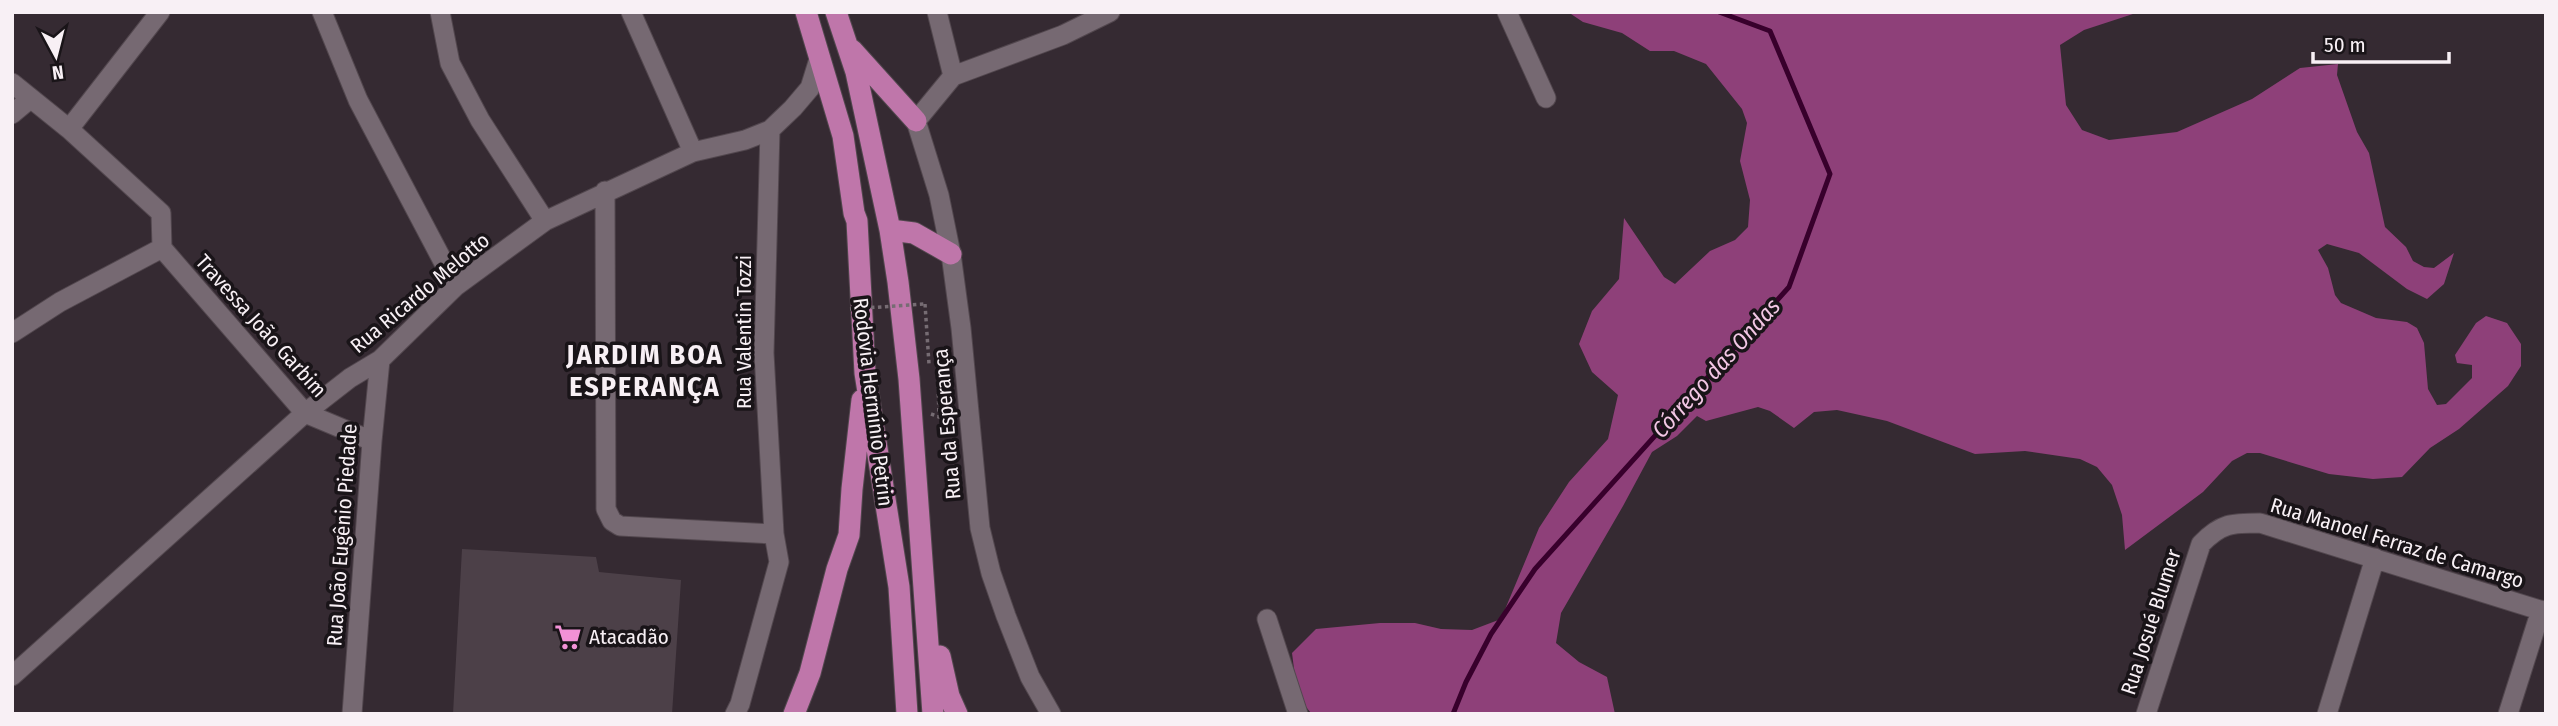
<svg xmlns="http://www.w3.org/2000/svg" width="2558" height="726" viewBox="0 0 2558 726" font-family="'Fira Sans Condensed',sans-serif">
<rect width="100%" height="100%" fill="#352a32"/>
<path fill="#8e4079" d="M 1568,12 L 2139,12 L 2084,30 L 2060,45 L 2066,105 L 2082,130 L 2109,140 L 2177,132 L 2252,99 L 2300,68 L 2338,64 L 2337,75 L 2357,132 L 2369,153 L 2385,227 L 2406,247 L 2413,261 L 2424,267 L 2434,268 L 2454,253 L 2444,284 L 2427,299 L 2407,289 L 2359,253 L 2327,244 L 2318,250 L 2328,268 L 2335,295 L 2341,303 L 2376,318 L 2407,322 L 2417,328 L 2424,343 L 2428,389 L 2437,405 L 2446,404 L 2472,378 L 2472,365 L 2457,363 L 2455,355 L 2476,323 L 2486,316 L 2507,323 L 2521,344 L 2521,366 L 2508,386 L 2459,429 L 2430,448 L 2402,477 L 2373,479 L 2329,474 L 2260,453 L 2247,453 L 2232,461 L 2203,492 L 2125,550 L 2122,515 L 2112,485 L 2097,467 L 2080,459 L 2025,451 L 1975,454 L 1887,421 L 1837,410 L 1814,412 L 1794,428 L 1770,411 L 1758,407 L 1706,421 L 1697,416 L 1677,436 L 1652,452 L 1623,506 L 1561,613 L 1556,643 L 1579,662 L 1607,677 L 1615,714 L 1312,714 C 1296,697 1295,675 1292,653 L 1316,629 L 1380,623 L 1415,623 L 1441,629 L 1472,630 L 1501,619 L 1539,528 L 1569,482 L 1608,439 L 1618,395 L 1592,372 L 1579,344 L 1592,311 L 1619,279 L 1624,218 L 1664,277 L 1675,284 L 1710,251 L 1735,240 L 1748,227 L 1750,200 L 1740,161 L 1747,123 L 1742,109 L 1706,64 L 1674,51 L 1650,51 L 1622,33 L 1583,22 Z"/>
<g fill="none" stroke-linecap="round" stroke-linejoin="round">
<path stroke="#38002c" stroke-width="5" d="M 1453,714 L 1466,682 L 1491,634 L 1535,569 L 1789,287 L 1830,174 L 1770,31 L 1719,12"/>
</g>
<path fill="#4c4048" d="M 462,549 L 596,557 L 599,572 L 681,580 L 672,714 L 453,714 Z"/>
<g fill="none" stroke-linecap="round" stroke-linejoin="round">
<defs>
<path id="minor" d="M 322,12 L 358,100 L 456,286
M 440,12 L 450,63 L 480,120 L 545,221
M 631,12 L 693,152
M 937,12 L 953,76
M 1507,12 L 1546,98
M 12,83 L 69,129 L 161,213 L 162,248
M 12,114 L 30,99
M 69,129 L 160,12
M 605,191 L 606,509 L 612,521 L 620,526 L 774,534
M 162,248 L 305,413 L 372,441
M 12,333 L 60,302 L 162,248
M 1267,619 L 1298,714
M 12,676 L 305,413 L 350,378 L 380,360 L 456,286 L 545,221 L 693,152 L 745,140 L 770,130 L 793,108 L 810,88 L 819,59
M 352,714 L 372,441 L 380,360
M 735,714 L 740,704 L 779,562 L 774,534 L 764,353 L 770,130
M 1051,714 L 1030,677 L 1006,616 L 991,573 L 980,528 L 961,328 L 951,254 L 939,195 L 916,121 L 953,76 L 1063,35 L 1110,12
M 2146,714 L 2201,544 C 2221,523 2232,523 2260,523 L 2546,612
M 2327,714 L 2375,558
M 2508,714 L 2541,610"/>
<path id="major" d="M 806,12 L 843,136 L 854,213 L 857,221 L 865,373 L 899,587 L 907,714
M 836,12 L 856,72 L 890,230 L 898,282 L 909,379 L 933,714
M 852,50 L 916,121
M 890,230 L 914,233 L 951,254
M 940,656 L 949,696 L 957,714
M 794,714 L 810,673 L 837,569 L 849,535 L 852,489 L 862,400"/>
</defs>
<use href="#minor" stroke="#52474e" stroke-width="21"/>
<use href="#major" stroke="#52474e" stroke-width="23"/>
<path stroke="#766c73" stroke-width="3.5" stroke-dasharray="3.5 3.5" stroke-linecap="butt" d="M 925,304 L 929,364
M 931,414 L 939,417 L 938,381"/>
<use href="#minor" stroke="#766972" stroke-width="19"/>
<use href="#major" stroke="#bf76aa" stroke-width="21"/>
<path stroke="#766c73" stroke-width="3.5" stroke-dasharray="3.5 3.5" stroke-linecap="butt" d="M 850,309 L 925,304"/>
</g>
<defs>
<symbol id="supermarket-bare" viewBox="-9 -9 18 18"><path d="M-6-5.5h2.5l.6 2H6L4.5 2H-2.5L-4.4-4H-6ZM-1.5 3.2a1.3 1.3 0 1 0 .1 0ZM3 3.2a1.3 1.3 0 1 0 .1 0Z" fill="#f291d6" stroke="#191418" stroke-width="2.5" paint-order="stroke"/></symbol>
</defs>
<g fill-rule="evenodd">
<use href="#supermarket-bare" x="549" y="618" width="38" height="38"/>
</g>
<g text-anchor="middle" stroke-width="7" stroke-linejoin="round" paint-order="stroke">
<g font-size="21" fill="#f8f0f5" stroke="#191418">
<text transform="translate(420 293) rotate(-40)" y="7">Rua Ricardo Melotto</text>
<text transform="translate(261 326) rotate(48)" y="7">Travessa João Garbim</text>
<text transform="translate(744 332) rotate(-90)" y="7">Rua Valentin Tozzi</text>
<text transform="translate(873 402) rotate(83)" y="7">Rodovia Hermínio Petrin</text>
<text transform="translate(947 424) rotate(-95)" y="7">Rua da Esperança</text>
<text transform="translate(342 535) rotate(-86)" y="7">Rua João Eugênio Piedade</text>
<text transform="translate(2397 543) rotate(17)" y="7">Rua Manoel Ferraz de Camargo</text>
<text transform="translate(2151 622) rotate(-72)" y="7">Rua Josué Blumer</text>
</g>
<g font-size="21" fill="#f8f0f5" stroke="#191418" text-anchor="start">
<text x="589" y="644">Atacadão</text>
</g>
<g font-size="23" font-style="italic" fill="#f3c7e5" stroke="#191418">
<text transform="translate(1716 368) rotate(-48)" y="8">Córrego das Ondas</text>
</g>
<g font-size="28" font-weight="bold" letter-spacing="2" fill="#f8f0f5" stroke="#191418">
<text x="645" y="364">JARDIM BOA<tspan x="645" dy="32">ESPERANÇA</tspan></text>
</g>
</g>
<rect width="2558" height="726" fill="none" stroke="#f8f0f5" stroke-width="28"/>
<g transform="translate(56 56) rotate(173)" stroke="#191418" stroke-width="5" paint-order="stroke">
<path d="M0-5L12 26L0 18L-12 26Z" fill="#f8f0f5"/>
<text y="-10" font-size="19" font-weight="bold" text-anchor="middle" fill="#f8f0f5">N</text>
</g>
<path d="M2313 52v10h136v-10" fill="none" stroke="#f8f0f5" stroke-width="3.5"/>
<text x="2324" y="52" font-size="21" fill="#f8f0f5" stroke="#191418" stroke-width="5" paint-order="stroke">50 m</text>
</svg>
